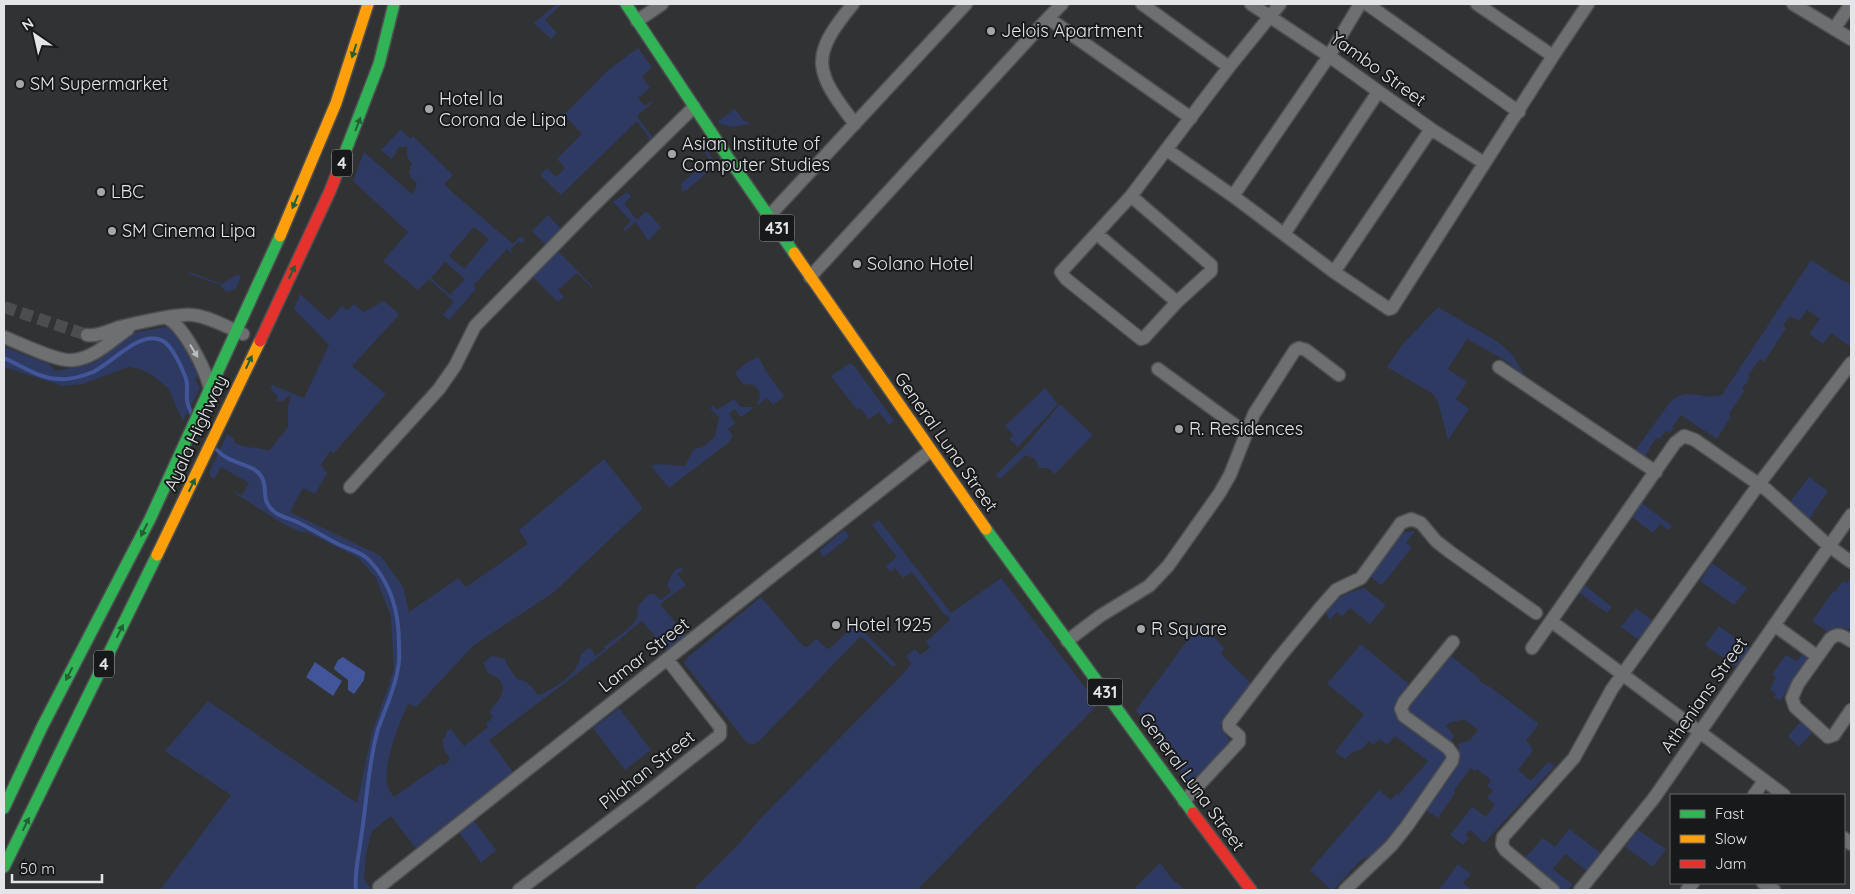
<svg xmlns="http://www.w3.org/2000/svg" width="1855" height="894" viewBox="0 0 1855 894" font-family="Quicksand,sans-serif">
<rect width="100%" height="100%" fill="#313234"/>
<path fill="#2e3a62" fill-rule="evenodd" d="M 557,4 L 562,4 L 545,20 L 557,33 L 551,39 L 534,23 Z
M 638,48 L 652,67 L 642,77 L 650,88 L 638,98 L 645,106 L 652,101 L 653,102 L 637,116 L 652,137 L 680,113 L 653,144 L 637,121 L 561,195 L 540,175 L 547,168 L 556,177 L 565,168 L 557,159 L 582,134 L 564,115 L 607,71 Z
M 735,109 L 745,122 L 747,121 L 750,124 L 733,127 L 720,124 L 718,121 Z
M 401,129 L 410,139 L 413,136 L 453,175 L 444,184 L 451,191 L 513,244 L 521,236 L 525,240 L 521,243 L 519,241 L 511,249 L 512,251 L 511,253 L 507,249 L 473,286 L 476,289 L 449,320 L 443,315 L 454,302 L 429,279 L 418,290 L 383,261 L 408,232 L 353,181 L 364,152 L 413,195 L 417,183 L 411,178 L 409,172 L 411,169 L 410,167 L 412,164 L 407,157 L 407,147 L 399,147 L 392,159 L 381,150 ZM 474,227 L 489,239 L 464,269 L 449,256 ZM 445,262 L 465,279 L 450,295 L 431,278 Z
M 706,149 L 714,162 L 712,163 L 714,166 L 687,190 L 682,191 L 681,184 L 709,159 L 704,151 Z
M 627,192 L 631,197 L 626,201 L 625,205 L 637,220 L 646,211 L 661,227 L 648,241 L 636,222 L 624,231 L 623,229 L 631,221 L 613,202 Z
M 548,215 L 563,231 L 548,247 L 532,231 Z
M 557,250 L 593,287 L 592,288 L 577,273 L 558,290 L 564,297 L 558,302 L 530,274 Z
M 1811,260 L 1843,281 L 1851,284 L 1851,347 L 1831,333 L 1823,344 L 1809,334 L 1820,319 L 1807,310 L 1799,321 L 1790,316 L 1783,325 L 1786,328 L 1764,362 L 1760,359 L 1748,376 L 1750,378 L 1742,389 L 1744,391 L 1729,414 L 1731,416 L 1717,439 L 1681,415 L 1672,427 L 1674,428 L 1670,433 L 1666,431 L 1660,438 L 1655,439 L 1644,458 L 1634,452 L 1670,402 C 1687,385 1703,401 1722,395 Z
M 189,272 L 222,284 L 238,274 L 241,277 L 236,288 L 229,292 L 224,290 L 221,285 L 189,274 Z
M 300,294 L 329,320 L 342,306 L 348,310 L 354,304 L 364,312 L 384,301 L 398,313 L 398,316 L 352,366 L 386,394 L 334,453 L 330,451 L 321,465 L 327,473 L 315,494 L 303,488 L 290,512 L 381,556 L 403,587 L 409,612 L 458,578 L 466,587 L 528,544 L 519,530 L 604,459 L 643,508 L 553,593 L 474,645 L 416,707 L 408,704 C 400,721 381,769 388,787 C 389,790 392,794 394,797 L 441,764 L 445,765 L 449,761 L 449,756 L 445,752 L 442,741 L 446,736 L 446,732 L 451,729 L 464,746 L 488,727 L 486,724 L 493,717 L 489,712 C 501,698 513,683 488,673 L 483,663 L 492,656 L 505,659 L 507,665 L 517,679 L 525,681 L 531,686 L 538,695 C 553,690 579,674 580,656 L 588,648 L 592,650 L 595,656 L 605,649 L 604,647 C 612,641 634,626 637,618 C 638,614 637,610 638,606 L 649,594 L 654,594 L 661,600 L 671,592 L 667,585 C 670,578 672,570 681,567 L 683,570 L 677,574 L 686,585 L 660,604 L 687,636 L 667,651 L 642,621 L 587,666 L 489,740 L 514,773 L 417,850 L 391,816 L 372,831 L 366,854 L 364,879 L 372,890 L 160,890 L 231,795 L 165,751 L 208,701 L 357,803 L 372,733 L 394,670 L 391,617 L 376,578 L 359,558 L 305,531 L 303,533 L 285,525 L 236,494 L 235,492 L 242,495 L 249,483 L 221,467 L 214,479 L 211,477 L 209,473 L 227,434 L 234,439 L 234,442 C 249,450 255,446 269,451 L 288,427 L 288,406 L 291,397 L 288,396 L 283,401 L 277,401 L 277,396 L 271,389 L 272,385 L 304,398 L 329,345 L 294,309 Z
M 1438,307 L 1498,342 L 1512,354 L 1525,376 L 1503,359 L 1467,339 L 1448,369 L 1467,382 L 1456,399 L 1469,409 L 1448,440 L 1438,402 L 1433,394 L 1387,367 L 1402,345 Z
M 171,326 L 174,328 L 199,376 L 195,379 L 200,388 L 183,421 L 168,388 L 152,375 L 141,369 L 128,367 L 83,384 L 63,386 L 4,367 L 4,347 L 49,364 L 55,371 L 83,366 L 97,361 L 97,358 L 131,333 Z
M 758,357 L 763,365 L 764,368 L 784,396 L 773,405 L 767,398 L 758,405 L 757,403 L 759,401 L 760,392 L 754,385 L 743,384 L 735,373 L 746,363 Z
M 850,363 L 855,367 L 894,421 L 889,425 L 879,412 L 869,419 L 860,408 L 857,410 L 831,376 Z
M 1045,388 L 1058,404 L 1018,447 L 1009,439 L 1013,435 L 1005,426 Z
M 734,399 L 741,407 L 752,407 L 753,408 L 741,417 L 735,409 L 729,414 L 735,423 L 728,429 L 733,436 L 728,443 L 669,488 L 651,466 C 662,462 673,466 685,466 L 694,449 L 703,447 L 715,437 L 719,417 L 710,408 L 713,405 L 717,410 Z
M 1060,404 L 1093,435 L 1055,474 L 1048,468 L 1039,468 L 1035,459 L 1026,455 L 1001,478 L 999,478 L 996,475 L 1028,443 Z
M 1809,477 L 1828,491 L 1809,519 L 1790,502 Z
M 1642,503 L 1672,526 L 1668,530 L 1660,524 L 1653,533 L 1632,517 Z
M 879,520 L 951,613 L 1001,578 L 1098,704 L 919,888 L 920,890 L 693,890 L 735,848 L 760,819 L 901,676 L 911,664 L 906,656 L 915,649 L 920,655 L 930,648 L 926,642 L 950,620 L 946,614 L 944,615 L 942,611 L 912,572 L 903,578 L 895,568 L 890,572 L 886,566 L 897,557 L 872,525 Z
M 844,530 L 850,536 L 824,557 L 819,551 Z
M 1415,531 L 1406,543 L 1412,547 L 1384,583 L 1380,585 L 1369,575 L 1400,536 L 1406,532 Z
M 1712,563 L 1747,588 L 1734,605 L 1700,581 Z
M 1851,577 L 1851,629 L 1840,628 L 1829,633 L 1812,621 L 1833,591 L 1835,592 L 1843,581 L 1847,583 Z
M 1582,583 L 1612,607 L 1607,613 L 1577,591 Z
M 1364,588 L 1386,605 L 1370,624 L 1350,608 L 1342,616 L 1337,612 L 1330,620 L 1325,612 C 1338,597 1345,593 1364,588 Z
M 761,597 L 803,646 L 807,647 L 817,639 L 826,648 L 829,649 L 856,624 L 896,664 L 893,667 L 861,636 L 759,741 C 754,745 751,745 746,742 L 684,663 L 688,657 Z
M 1636,608 L 1653,621 L 1639,640 L 1621,627 Z
M 1201,622 L 1224,648 L 1221,654 L 1252,684 L 1220,726 L 1231,742 L 1189,784 L 1136,710 Z
M 1719,626 L 1750,648 L 1736,667 L 1705,645 Z
M 1361,644 L 1411,686 C 1403,693 1390,707 1397,716 L 1449,756 L 1408,815 L 1372,856 L 1362,859 L 1333,890 L 1331,890 L 1310,870 L 1379,790 L 1391,800 L 1396,794 L 1398,796 C 1407,783 1418,774 1428,761 L 1395,736 L 1390,742 L 1386,744 L 1379,739 L 1374,745 L 1369,741 L 1362,749 C 1355,751 1350,753 1345,759 L 1335,752 L 1364,714 L 1327,684 Z
M 1803,653 L 1810,657 L 1780,701 L 1774,697 L 1776,694 L 1770,689 L 1776,677 L 1772,674 L 1786,655 L 1797,661 Z
M 1451,656 L 1479,678 L 1479,681 L 1493,689 L 1539,724 L 1526,741 L 1532,747 L 1531,749 L 1533,751 L 1518,770 L 1531,781 L 1548,762 L 1555,766 L 1484,843 L 1470,830 L 1465,835 L 1469,838 L 1463,845 L 1450,835 L 1472,807 L 1486,817 L 1495,804 L 1487,798 L 1493,790 L 1487,786 L 1491,780 L 1477,769 L 1474,771 L 1471,768 L 1454,790 L 1455,793 L 1438,818 L 1425,810 L 1448,780 L 1459,760 L 1458,744 L 1470,740 L 1478,730 L 1464,719 C 1458,723 1452,720 1446,725 L 1454,736 L 1452,740 L 1448,740 L 1413,717 L 1408,711 L 1410,706 Z
M 619,708 L 651,750 L 625,770 L 593,728 Z
M 1802,720 L 1814,731 L 1799,747 L 1788,736 Z
M 474,821 L 496,850 L 481,863 L 459,832 Z
M 1569,829 L 1601,853 L 1587,871 L 1565,854 L 1553,869 L 1573,885 L 1567,890 L 1561,890 L 1524,859 L 1543,838 L 1555,847 Z
M 1638,830 L 1666,849 L 1653,867 L 1625,847 Z
M 1160,863 L 1175,883 L 1177,882 L 1184,890 L 1133,890 Z
M 1458,864 L 1471,874 L 1463,883 L 1472,890 L 1439,890 Z"/>
<path fill="#415598" d="M 343,657 L 365,672 L 364,680 L 354,694 L 348,690 L 348,680 L 335,670 L 334,668 L 338,660 Z
M 315,662 L 342,681 L 333,696 L 306,677 Z"/>
<g fill="none" stroke-linecap="round" stroke-linejoin="round">
<path stroke="#415598" stroke-width="4" d="M 4,358 C 22,366 40,379 60,379 C 71,380 83,376 93,372 C 112,363 142,328 163,341 C 173,347 181,366 185,376 C 189,384 186,391 187,399 C 187,404 190,409 191,413
M 217,450 C 230,465 253,463 261,476 C 270,490 258,500 276,513 C 282,517 290,519 297,522 C 312,529 326,538 340,545 C 351,550 362,552 370,561 C 392,585 399,613 399,645 C 399,652 400,660 398,668 C 395,689 385,709 378,729 C 368,764 367,801 361,838 C 359,856 354,872 356,890"/>
<path stroke="#4c4d4f" stroke-width="12" stroke-dasharray="12 6" stroke-linecap="butt" d="M 4,307 L 87,335"/>
<defs>
<path id="street" d="M 853,4 C 809,57 814,71 855,124
M 1142,4 L 1229,67
M 1251,4 L 1329,56 L 1431,129 L 1484,163
M 1367,4 L 1519,112
M 1477,4 L 1553,56
M 1793,4 L 1851,39
M 1048,18 L 1062,4
M 637,21 L 662,4
M 1834,29 L 1851,4
M 1167,150 L 1233,196 L 1334,272 L 1389,309 L 1392,308 L 1553,56 L 1588,4
M 1131,196 L 1211,265 L 1211,271 L 1177,302 L 1144,338 L 1141,339 L 1066,279 L 1061,272 L 1131,196 L 1229,67 L 1280,4
M 1233,196 L 1329,56 L 1360,4
M 769,216 L 966,4
M 1097,234 L 1177,302
M 1284,234 L 1378,92
M 1334,272 L 1431,129
M 810,277 L 1048,18 L 1191,118
M 166,318 C 182,322 208,373 210,390
M 87,335 C 98,337 110,330 120,327 C 137,323 177,313 193,315 C 210,317 227,327 243,334
M 4,337 C 20,343 59,363 74,360 C 94,358 112,340 128,329
M 1499,367 L 1656,472
M 1158,369 L 1246,433
M 350,487 L 439,389 L 455,366 L 475,326 L 591,208 L 694,107
M 1551,621 L 1675,443 L 1684,436 L 1695,440 L 1767,490 L 1829,546 L 1851,562
M 1774,625 L 1817,656
M 1067,641 L 1100,616 L 1149,586 L 1168,566 L 1219,494 L 1230,475 L 1254,414 L 1295,350 L 1299,348 L 1306,350 L 1339,375
M 1851,641 C 1843,636 1838,632 1830,639 L 1798,684 L 1792,698 L 1795,707 L 1828,737 L 1834,735 L 1851,710
M 1532,648 L 1551,621 L 1784,795
M 1754,795 L 1764,781
M 1184,801 L 1239,742 L 1239,736 L 1229,727 L 1229,723 L 1278,659 L 1320,608 L 1336,590 L 1361,578 L 1401,523 L 1411,519 L 1421,523 L 1436,541 L 1450,552 L 1536,613
M 1844,838 L 1851,844
M 1763,883 L 1774,890
M 379,887 L 930,451
M 519,890 L 643,796 L 720,735 L 720,727 L 667,659
M 1345,890 L 1391,846 L 1407,826 L 1452,761 L 1453,755 L 1448,748 L 1404,716 L 1401,709 L 1404,702 L 1453,642
M 1553,890 L 1505,850 L 1502,845 L 1503,837 L 1574,758 L 1612,689 L 1759,484 L 1851,363
M 1580,890 L 1654,798 L 1851,515
M 1687,890 L 1693,883"/>
<path id="fast" d="M 626,4 L 729,159 L 794,253
M 339,168 L 379,64 L 394,4
M 986,529 L 1193,813
M 4,808 L 42,727 L 150,519 L 280,236
M 4,867 L 157,555"/>
<path id="slow" d="M 280,236 L 336,103 L 368,4
M 794,253 L 986,529
M 157,555 L 260,341"/>
<path id="jam" d="M 260,341 L 330,191 L 339,168
M 1193,813 L 1251,890"/>
</defs>
<use href="#street" stroke="#4e4f51" stroke-width="15"/>
<use href="#fast" stroke="#4e4f51" stroke-width="14"/>
<use href="#slow" stroke="#4e4f51" stroke-width="14"/>
<use href="#jam" stroke="#4e4f51" stroke-width="14"/>
<use href="#street" stroke="#6e6f70" stroke-width="12"/>
<use href="#fast" stroke="#30b455" stroke-width="11"/>
<use href="#slow" stroke="#ff9f0a" stroke-width="11"/>
<use href="#jam" stroke="#e5322d" stroke-width="11"/>
</g>
<defs><path id="oneway-solid" d="M-6-.8H1V-3.2L6.5 0L1 3.2V.8H-6Z" transform="scale(1.25)"/></defs>
<g fill="#235f35">
<use href="#oneway-solid" transform="translate(354 51) rotate(108)"/>
<use href="#oneway-solid" transform="translate(358 124) rotate(-69)"/>
<use href="#oneway-solid" transform="translate(295 202) rotate(113)"/>
<use href="#oneway-solid" transform="translate(292 272) rotate(-64)"/>
<use href="#oneway-solid" transform="translate(249 362) rotate(-65)"/>
<use href="#oneway-solid" transform="translate(192 485) rotate(-64)"/>
<use href="#oneway-solid" transform="translate(144 530) rotate(117)"/>
<use href="#oneway-solid" transform="translate(120 631) rotate(-63)"/>
<use href="#oneway-solid" transform="translate(69 674) rotate(117)"/>
<use href="#oneway-solid" transform="translate(26 824) rotate(-64)"/>
</g>
<use fill="#bbbcbe" href="#oneway-solid" transform="translate(194 351) rotate(58)"/>
<g fill="#a5a6a9" stroke="#18191b" stroke-width="2">
<circle cx="991" cy="31" r="5"/>
<circle cx="20" cy="84" r="5"/>
<circle cx="429" cy="109" r="5"/>
<circle cx="672" cy="154" r="5"/>
<circle cx="101" cy="192" r="5"/>
<circle cx="112" cy="231" r="5"/>
<circle cx="857" cy="264" r="5"/>
<circle cx="1179" cy="429" r="5"/>
<circle cx="836" cy="625" r="5"/>
<circle cx="1141" cy="629" r="5"/>
</g>
<g text-anchor="middle" stroke-width="4" stroke-linejoin="round" paint-order="stroke">
<g fill="#18191b" stroke="#a7a8aa" stroke-width="1">
<rect x="332" y="149.5" width="20" height="27" rx="4"/>
<rect x="759.5" y="214.5" width="35" height="27" rx="4"/>
<rect x="94" y="650.5" width="20" height="27" rx="4"/>
<rect x="1087.5" y="678.5" width="35" height="27" rx="4"/>
</g>
<g font-size="16" font-weight="bold" fill="#e4e5e8">
<text x="342" y="169">4</text>
<text x="777" y="234">431</text>
<text x="104" y="670">4</text>
<text x="1105" y="698">431</text>
</g>
<g font-size="18" fill="#e4e5e8" stroke="#18191b" text-anchor="start">
<text x="1001" y="37">Jelois Apartment</text>
<text x="30" y="90">SM Supermarket</text>
<text x="439" y="105">Hotel la<tspan x="439" dy="21">Corona de Lipa</tspan></text>
<text x="682" y="150">Asian Institute of<tspan x="682" dy="21">Computer Studies</tspan></text>
<text x="111" y="198">LBC</text>
<text x="122" y="237">SM Cinema Lipa</text>
<text x="867" y="270">Solano Hotel</text>
<text x="1189" y="435">R. Residences</text>
<text x="846" y="631">Hotel 1925</text>
<text x="1151" y="635">R Square</text>
</g>
<g font-size="18" fill="#e4e5e8" stroke="#18191b">
<text transform="translate(1378 69) rotate(36)" y="6">Yambo Street</text>
<text transform="translate(196 433) rotate(-65)" y="6">Ayala Highway</text>
<text transform="translate(946 442) rotate(55)" y="6">General Luna Street</text>
<text transform="translate(644 655) rotate(-38)" y="6">Lamar Street</text>
<text transform="translate(1704 695) rotate(-55)" y="6">Athenians Street</text>
<text transform="translate(647 770) rotate(-38)" y="6">Pilahan Street</text>
<text transform="translate(1192 782) rotate(54)" y="6">General Luna Street</text>
</g>
</g>
<rect width="1855" height="894" fill="none" stroke="#e4e5e8" stroke-width="10"/>
<rect x="1670" y="794" width="175" height="90" fill="#18191b" stroke="#6a6b6d"/>
<rect x="1680" y="810" width="25" height="8" fill="#30b455" stroke="#6a6b6d"/>
<text x="1715" y="819" font-size="15" fill="#e4e5e8">Fast</text>
<rect x="1680" y="835" width="25" height="8" fill="#ff9f0a" stroke="#6a6b6d"/>
<text x="1715" y="844" font-size="15" fill="#e4e5e8">Slow</text>
<rect x="1680" y="860" width="25" height="8" fill="#e5322d" stroke="#6a6b6d"/>
<text x="1715" y="869" font-size="15" fill="#e4e5e8">Jam</text>
<g transform="translate(35 35) rotate(326)" stroke="#18191b" stroke-width="4" paint-order="stroke">
<path d="M0-4L9 19L0 12L-9 19Z" fill="#e4e5e8"/>
<text y="-8" font-size="14" font-weight="bold" text-anchor="middle" fill="#e4e5e8">N</text>
</g>
<path d="M12 874v8h90v-8" fill="none" stroke="#e4e5e8" stroke-width="2.5"/>
<text x="20" y="874" font-size="15" fill="#e4e5e8" stroke="#18191b" stroke-width="4" paint-order="stroke">50 m</text>
</svg>
